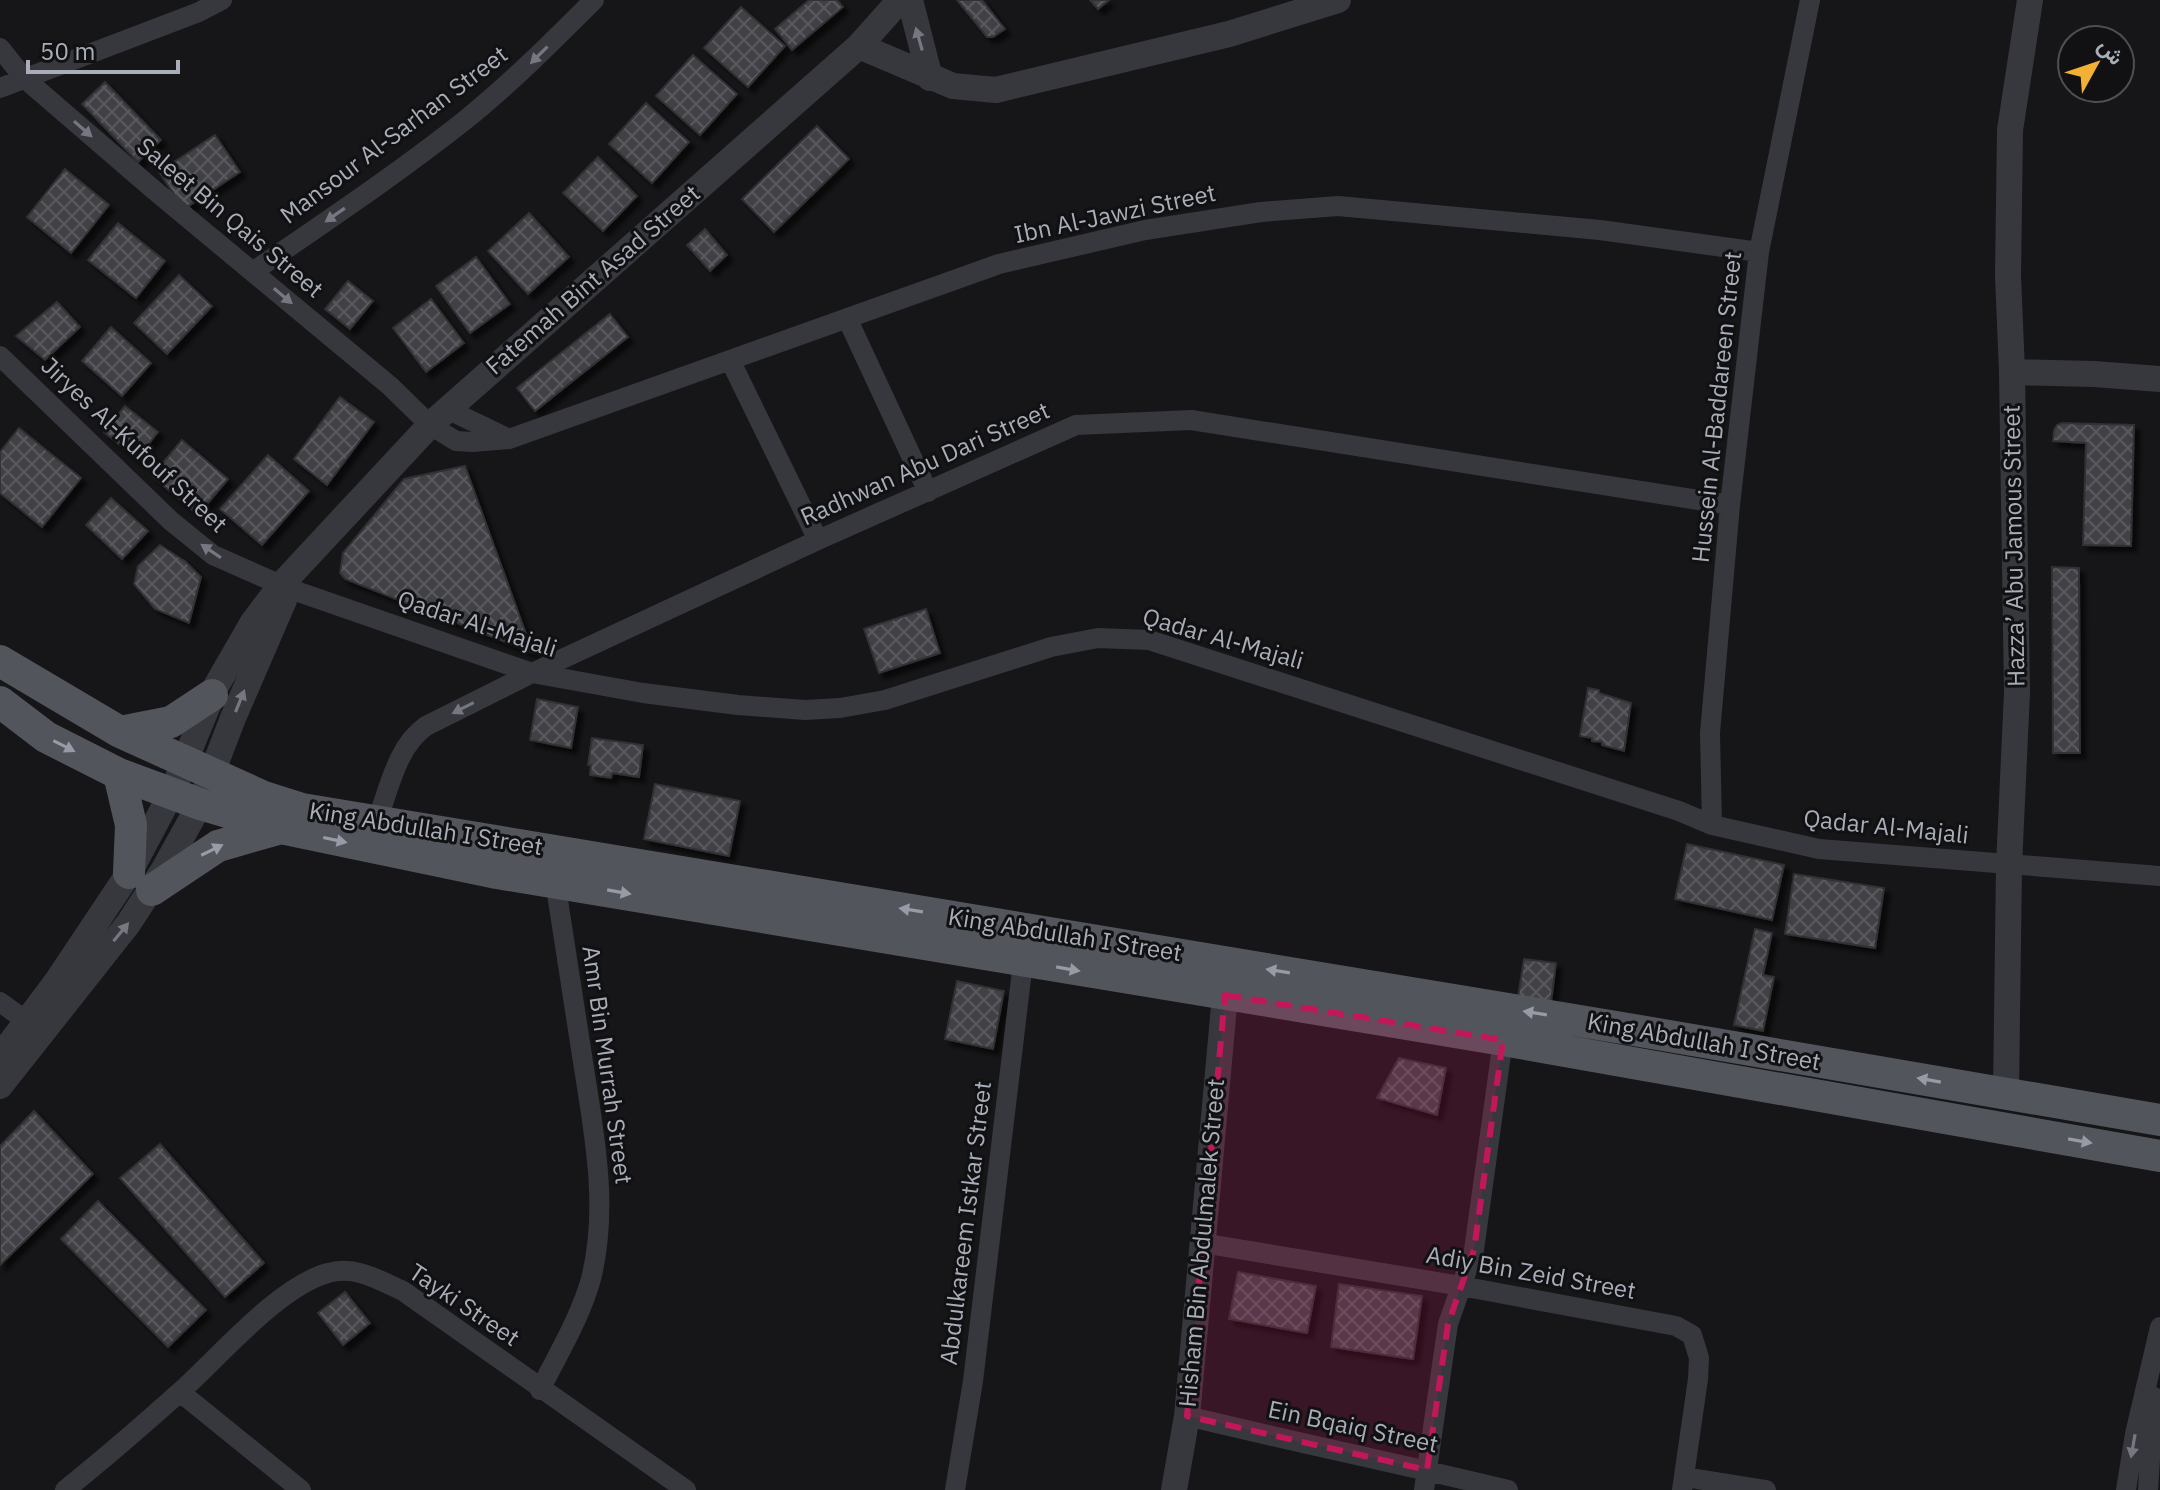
<svg xmlns="http://www.w3.org/2000/svg" width="2160" height="1490" viewBox="0 0 2160 1490" font-family="'IBM Plex Sans',Vazirmatn,sans-serif">
<defs>
<pattern id="building-cross-hatch" width="8" height="8" patternUnits="userSpaceOnUse" patternTransform="scale(2)"><rect width="8" height="8" fill="#404145"/><path d="M0 0l8 8M0 8l8-8" fill="none" stroke="#595a5e"/></pattern>
<filter id="shadow"><feDropShadow dx="5.5" dy="5.5" stdDeviation="2" flood-color="#0009"/></filter>
</defs>
<rect width="100%" height="100%" fill="#161618"/>
<path fill="url(#building-cross-hatch)" stroke="#303034" stroke-width="2" filter="url(#shadow)" d="M 809,0 L 837,0 L 843,7 L 792,50 L 775,29 Z
M 957,0 L 982,0 L 1005,29 L 993,37 L 987,37 Z
M 1090,0 L 1109,0 L 1098,9 Z
M 741,7 L 785,46 L 748,87 L 704,48 Z
M 693,55 L 737,94 L 700,135 L 656,96 Z
M 105,82 L 161,140 L 138,162 L 82,104 Z
M 646,103 L 689,142 L 652,183 L 609,144 Z
M 817,126 L 849,159 L 774,232 L 742,199 Z
M 215,135 L 240,172 L 184,209 L 159,172 Z
M 598,157 L 637,196 L 603,231 L 563,193 Z
M 65,169 L 109,205 L 71,253 L 27,217 Z
M 529,213 L 569,257 L 528,294 L 488,251 Z
M 118,223 L 165,261 L 136,298 L 88,260 Z
M 705,229 L 727,255 L 710,271 L 687,245 Z
M 476,257 L 510,304 L 470,333 L 436,286 Z
M 179,275 L 212,306 L 167,354 L 134,323 Z
M 348,281 L 373,301 L 350,329 L 325,309 Z
M 431,299 L 464,343 L 426,372 L 393,328 Z
M 57,302 L 80,327 L 45,360 L 16,336 Z
M 610,314 L 628,337 L 535,411 L 517,388 Z
M 111,327 L 151,363 L 122,396 L 82,361 Z
M 340,397 L 374,422 L 327,485 L 294,459 Z
M 125,406 L 158,432 L 137,459 L 104,432 Z
M 2062,423 L 2134,425 L 2131,546 L 2083,545 L 2086,443 L 2053,441 L 2054,430 L 2057,425 Z
M 19,428 L 81,478 L 42,527 L 0,493 L 0,452 Z
M 182,440 L 228,479 L 198,515 L 152,476 Z
M 268,455 L 309,491 L 262,545 L 220,509 Z
M 465,466 L 533,653 L 345,579 L 340,573 L 343,553 L 404,479 Z
M 111,498 L 148,531 L 122,559 L 86,525 Z
M 160,545 L 186,562 L 201,577 L 189,623 L 155,609 L 134,584 L 138,566 Z
M 2052,567 L 2079,568 L 2080,753 L 2053,753 Z
M 926,609 L 940,653 L 879,673 L 864,629 Z
M 1588,688 L 1599,690 L 1599,693 L 1631,703 L 1624,751 L 1602,745 L 1602,742 L 1592,741 L 1592,738 L 1580,736 Z
M 537,699 L 578,707 L 571,748 L 530,740 Z
M 592,738 L 643,745 L 639,777 L 612,773 L 611,778 L 590,775 L 591,765 L 588,765 Z
M 655,784 L 740,801 L 729,856 L 644,839 Z
M 1687,844 L 1784,865 L 1772,920 L 1675,899 Z
M 1794,874 L 1884,888 L 1875,948 L 1785,934 Z
M 1755,929 L 1772,933 L 1763,975 L 1774,977 L 1763,1031 L 1734,1025 Z
M 1524,959 L 1556,963 L 1551,1002 L 1518,997 Z
M 957,981 L 1004,991 L 993,1049 L 945,1039 Z
M 1399,1058 L 1446,1068 L 1437,1115 L 1377,1098 Z
M 34,1111 L 93,1174 L 0,1265 L 0,1146 Z
M 160,1144 L 264,1263 L 225,1297 L 120,1178 Z
M 98,1201 L 206,1310 L 168,1347 L 61,1239 Z
M 1238,1272 L 1316,1286 L 1307,1333 L 1229,1319 Z
M 1339,1284 L 1422,1296 L 1413,1359 L 1331,1347 Z
M 345,1292 L 370,1323 L 343,1345 L 318,1313 Z"/>
<g fill="none" stroke-linecap="round" stroke-linejoin="round">
<path stroke="#37383d" stroke-width="20" d="M 0,48 L 24,78 L 154,190 L 390,386 L 430,425 L 456,441 L 472,442 L 509,439 L 999,264 L 1145,230 L 1261,212 L 1338,206 L 1600,230 L 1759,252
M 0,88 L 199,12 L 222,0
M 254,271 C 325,222 397,174 464,121 C 510,84 552,42 594,0
M 847,318 L 928,492
M 0,356 L 171,521 L 213,555 L 290,589 L 532,673 L 643,693 L 738,705 L 805,710 L 840,708 L 885,700 L 1051,647 L 1098,638 L 1149,640 L 1679,811 L 1712,825 L 1819,849 L 2160,876
M 731,362 L 818,540
M 447,409 L 509,439
M 377,821 C 389,789 397,746 426,726 L 532,673 L 818,540 L 1076,425 L 1191,420 L 1730,505
M 1712,825 L 1710,733 L 1730,505 L 1759,252 L 1810,0
M 0,1002 L 36,1028
M 1202,1243 L 1461,1286 L 1676,1326 L 1692,1335 L 1699,1358 L 1698,1379 L 1682,1490
M 540,1390 C 558,1354 580,1318 591,1279 C 609,1207 594,1133 583,1062 C 573,1001 564,941 555,881
M 180,1392 L 301,1490
M 1187,1416 C 1294,1442 1401,1464 1508,1490
M 1685,1477 L 1766,1490
M 65,1490 C 105,1458 143,1425 181,1391 C 220,1356 279,1286 328,1273 C 355,1265 379,1280 403,1291 L 686,1490
M 955,1490 L 973,1381 L 1023,962
M 1424,1490 L 1448,1324 L 1474,1250 L 1503,1040
M 2126,1490 L 2135,1434 L 2160,1327
M 2148,1490 L 2154,1397"/>
<path stroke="#37383d" stroke-width="26" d="M 910,0 L 930,78
M 859,46 L 953,86 L 996,90 L 1229,34 L 1338,0
M 2012,372 L 2094,374 L 2160,379
M 0,1057 L 57,981 L 129,873 L 172,792 L 215,688 L 253,622 L 281,585 L 430,425 L 859,46 L 900,0
M 0,1086 L 128,924 L 164,869 L 200,804 L 233,718 L 284,600
M 2006,1093 L 2009,866 L 2017,692 L 2012,372 L 2008,276 L 2010,130 L 2030,0
M 1174,1490 L 1187,1416 L 1225,995"/>
<path stroke="#53555c" stroke-width="32" d="M 0,661 L 120,732 L 264,797 L 302,809 L 1634,1030 L 2160,1120
M 0,702 L 46,737 L 119,774 L 200,804 L 281,828 L 497,873 L 1503,1040 L 2160,1156
M 120,732 L 171,722 L 212,695
M 119,774 L 131,825 L 129,873
M 152,890 L 218,846 L 281,828"/>
</g>
<defs><path id="oneway-solid" d="M-6-.8H1V-3.2L6.5 0L1 3.2V.8H-6Z" transform="scale(2)"/></defs>
<g fill="#757881">
<use href="#oneway-solid" transform="translate(919 39) rotate(-106)"/>
<use href="#oneway-solid" transform="translate(539 55) rotate(135)"/>
<use href="#oneway-solid" transform="translate(83 129) rotate(41)"/>
<use href="#oneway-solid" transform="translate(335 215) rotate(145)"/>
<use href="#oneway-solid" transform="translate(283 296) rotate(40)"/>
<use href="#oneway-solid" transform="translate(211 551) rotate(-146)"/>
<use href="#oneway-solid" transform="translate(240 701) rotate(-68)"/>
<use href="#oneway-solid" transform="translate(463 708) rotate(153)"/>
<use href="#oneway-solid" transform="translate(121 932) rotate(-51)"/>
<use href="#oneway-solid" transform="translate(2133 1446) rotate(100)"/>
</g>
<g fill="#979ba6">
<use href="#oneway-solid" transform="translate(64 746) rotate(27)"/>
<use href="#oneway-solid" transform="translate(335 840) rotate(12)"/>
<use href="#oneway-solid" transform="translate(212 850) rotate(-26)"/>
<use href="#oneway-solid" transform="translate(619 892) rotate(10)"/>
<use href="#oneway-solid" transform="translate(911 910) rotate(-171)"/>
<use href="#oneway-solid" transform="translate(1068 969) rotate(10)"/>
<use href="#oneway-solid" transform="translate(1278 971) rotate(-171)"/>
<use href="#oneway-solid" transform="translate(1535 1013) rotate(-171)"/>
<use href="#oneway-solid" transform="translate(1929 1080) rotate(-170)"/>
<use href="#oneway-solid" transform="translate(2080 1141) rotate(10)"/>
</g>
<path fill="#c2185b" fill-opacity="0.2" stroke="#c2185b" stroke-width="6" stroke-dasharray="16 10" stroke-linejoin="round" d="M 1225,995 L 1503,1040 L 1474,1250 L 1448,1324 L 1427,1470 L 1187,1416 Z"/>
<g text-anchor="middle" stroke-width="6" stroke-linejoin="round" paint-order="stroke">
<g font-size="24" fill="#a8adb8" stroke="#111113">
<text transform="translate(394 135) rotate(-37)" y="8">Mansour Al-Sarhan Street</text>
<text transform="translate(1115 214) rotate(-12)" y="8">Ibn Al-Jawzi Street</text>
<text transform="translate(230 218) rotate(40)" y="8">Saleet Bin Qais Street</text>
<text transform="translate(593 280) rotate(-41)" y="8">Fatemah Bint Asad Street</text>
<text transform="translate(1717 407) rotate(-84)" y="8">Hussein Al-Baddareen Street</text>
<text transform="translate(134 445) rotate(43)" y="8">Jiryes Al-Kufouf Street</text>
<text transform="translate(925 464) rotate(-24)" y="8">Radhwan Abu Dari Street</text>
<text transform="translate(2014 546) rotate(-91)" y="8">Hazza’ Abu Jamous Street</text>
<text transform="translate(477 624) rotate(18)" y="8">Qadar Al-Majali</text>
<text transform="translate(1223 639) rotate(16)" y="8">Qadar Al-Majali</text>
<text transform="translate(1886 827) rotate(6)" y="8">Qadar Al-Majali</text>
<text transform="translate(426 829) rotate(9)" y="8">King Abdullah I Street</text>
<text transform="translate(1065 935) rotate(9)" y="8">King Abdullah I Street</text>
<text transform="translate(1704 1042) rotate(10)" y="8">King Abdullah I Street</text>
<text transform="translate(607 1065) rotate(82)" y="8">Amr Bin Murrah Street</text>
<text transform="translate(966 1223) rotate(-83)" y="8">Abdulkareem Istkar Street</text>
<text transform="translate(1202 1243) rotate(-85)" y="8">Hisham Bin Abdulmalek Street</text>
<text transform="translate(1531 1273) rotate(10)" y="8">Adiy Bin Zeid Street</text>
<text transform="translate(464 1305) rotate(34)" y="8">Tayki Street</text>
<text transform="translate(1353 1427) rotate(12)" y="8">Ein Bqaiq Street</text>
</g>
</g>
<g transform="translate(2096 64) rotate(50)"><circle r="38" fill="#111113" stroke="#4d4f55" stroke-width="2"/>
<path d="M0-6L14 30L0 20L-14 30Z" fill="#f2b134"/>
<text y="-12" font-size="22" font-weight="bold" text-anchor="middle" fill="#a8adb8">ش</text>
</g>
<path d="M28 60v12h150v-12" fill="none" stroke="#a8adb8" stroke-width="4"/>
<text x="40" y="60" font-size="24" fill="#a8adb8" stroke="#111113" stroke-width="6" paint-order="stroke">50 m</text>
</svg>
